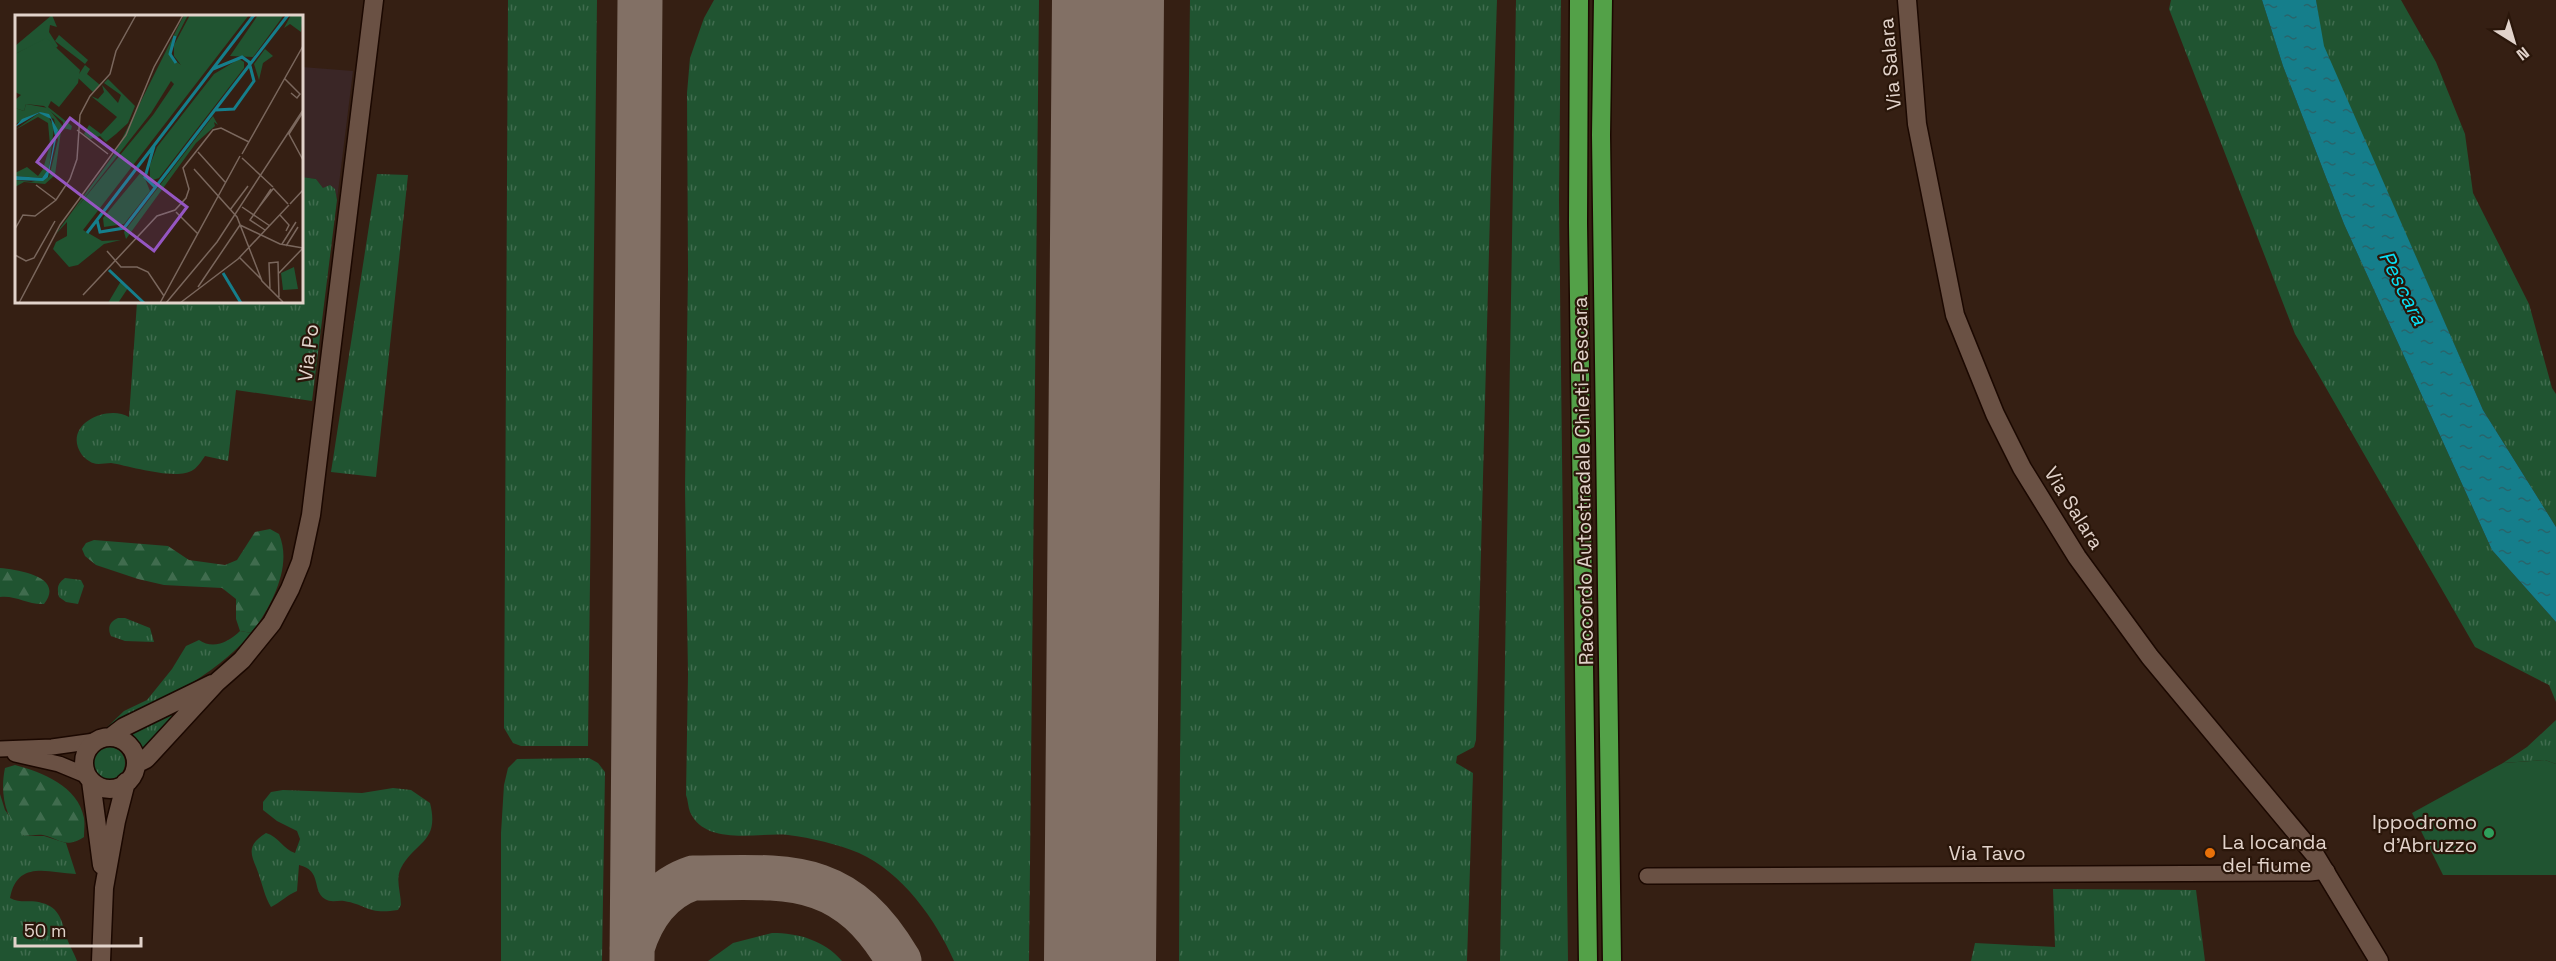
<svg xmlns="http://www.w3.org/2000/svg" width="2556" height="961" viewBox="0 0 2556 961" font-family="'Space Grotesk',sans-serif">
<defs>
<pattern id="grass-tufts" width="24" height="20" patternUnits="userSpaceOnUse" patternTransform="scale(1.5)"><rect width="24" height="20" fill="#205431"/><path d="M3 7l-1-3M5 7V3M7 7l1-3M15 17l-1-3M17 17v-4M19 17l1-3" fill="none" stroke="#406c4e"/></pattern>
<pattern id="forest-firs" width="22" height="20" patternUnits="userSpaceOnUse" patternTransform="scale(1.5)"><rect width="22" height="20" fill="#205431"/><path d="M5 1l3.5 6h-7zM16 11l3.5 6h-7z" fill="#406c4e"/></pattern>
<pattern id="water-ripples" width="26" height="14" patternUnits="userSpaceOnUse" patternTransform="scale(1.5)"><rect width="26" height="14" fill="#157e8b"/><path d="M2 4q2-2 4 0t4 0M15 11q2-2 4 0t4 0" fill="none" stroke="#28656c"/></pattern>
</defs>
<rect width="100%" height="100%" fill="#351f13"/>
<path fill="#3a2626" d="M 302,67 L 353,71 L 337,200 L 335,189 L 323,188 L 316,179 L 302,177 Z"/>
<path fill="url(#grass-tufts)" d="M 508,0 L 597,0 L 588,746 L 521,746 L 513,743 L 504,728 Z
M 714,0 L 1039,0 L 1029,961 L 954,961 C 936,920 902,872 859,853 C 837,844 812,838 788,835 C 759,832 706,847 690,812 C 688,807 688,800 686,795 L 688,674 L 685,488 L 688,270 L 687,93 L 690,58 L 704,18 Z
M 1190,0 L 1497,0 L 1491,176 L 1476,740 L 1474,747 L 1457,756 L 1456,763 L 1473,773 L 1467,961 L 1179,961 L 1180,758 Z
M 1516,0 L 1561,0 L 1559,200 L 1568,961 L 1500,961 Z
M 2171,0 L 2262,0 L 2283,66 L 2344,224 L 2492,550 L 2556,622 L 2556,702 L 2549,685 L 2475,647 L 2295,334 L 2169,9 Z
M 2316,0 L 2401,0 L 2436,62 L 2465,134 L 2473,193 L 2529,304 L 2552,388 L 2556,394 L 2556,527 L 2483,410 L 2323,46 Z
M 377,174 L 408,175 L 376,477 L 331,472 Z
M 302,177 L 316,179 L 323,188 L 330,185 L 335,189 L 337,200 L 312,401 L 236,390 L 228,461 L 205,456 C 202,460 198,467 193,470 C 177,481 130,466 111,463 C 105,463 98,465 93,463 C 89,462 84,457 82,455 C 61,425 107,404 129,417 L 137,302 L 302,302 Z
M 65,578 L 81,580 L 84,586 L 78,604 L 66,602 L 59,597 C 57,588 57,584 65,578 Z
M 118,618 L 125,618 L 150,628 L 154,642 L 125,641 L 111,636 C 107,628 110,621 118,618 Z
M 240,631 L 252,633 C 212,678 157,704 104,730 L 124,711 L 147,700 L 172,669 L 186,646 L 199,640 C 213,650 229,642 240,631 Z
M 182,707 L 144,753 L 130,733 Z
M 2556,720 L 2556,764 L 2545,760 L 2503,763 L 2527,747 Z
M93 763a16 16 0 1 1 32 0a16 16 0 1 1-32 0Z
M 589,758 L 598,763 L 605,772 L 602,961 L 501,961 L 501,833 L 504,785 L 508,768 L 517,759 Z
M 393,788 L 411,790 L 430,803 C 440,843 415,841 401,868 C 395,879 401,893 401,905 L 398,910 C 368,915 368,905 344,901 C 338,900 331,903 325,899 C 311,890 323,871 299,865 L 297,891 C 287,895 281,902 271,907 C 265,897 263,887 259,875 C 252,855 244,847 266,833 C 279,837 283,849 295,853 L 300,839 L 297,831 L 277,821 L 263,810 L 263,802 L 271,792 L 283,790 L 362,793 Z
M 0,794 L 5,810 L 24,836 L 44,836 L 66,843 L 76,874 C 47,872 17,860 10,898 C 20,904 31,899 42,903 C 59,907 62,921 66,935 C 68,944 74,952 77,961 L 0,961 Z
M 2053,889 L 2196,890 L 2205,961 L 1971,961 L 1975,943 L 2055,947 Z
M 772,933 C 798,933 824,940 842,961 L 708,961 L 733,943 Z"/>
<path fill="url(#forest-firs)" d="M 270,529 L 279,534 C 293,567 271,606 252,633 L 240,631 L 236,619 L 236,599 L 222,588 L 164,585 L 138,579 L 96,565 L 85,556 L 82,549 L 86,543 L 94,540 L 168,546 L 189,560 L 225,565 L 237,560 L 255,532 Z
M 0,568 C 20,570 65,577 44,604 C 28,605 16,595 0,597 Z
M 15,765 C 42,772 78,786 84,818 C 85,824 84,831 84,837 C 65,849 60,839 43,835 C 37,834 30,836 24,836 C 4,818 0,792 5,768 Z"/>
<path fill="#205431" d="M 2545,760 L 2556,764 L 2556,875 L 2443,875 L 2412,813 L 2503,763 Z"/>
<path fill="url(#water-ripples)" d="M 2262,0 L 2316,0 L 2324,46 L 2483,410 L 2556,527 L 2556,622 L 2492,550 L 2344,224 L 2283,66 Z"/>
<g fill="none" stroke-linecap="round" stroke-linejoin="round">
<path stroke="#827065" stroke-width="45" d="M 632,948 C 642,915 660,889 693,878 C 789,877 844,868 899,961
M 632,961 L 640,0"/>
<path stroke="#827065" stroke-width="112" d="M 1100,961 L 1108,0"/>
<defs>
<path id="street" d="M 0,749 L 52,747 L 95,741
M 15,754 L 59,764 L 88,776
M 1647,876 L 2310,873 L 2327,871"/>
<path id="secondary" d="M 1907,0 L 1917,124 L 1955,315 L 1995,414 L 2022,468 L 2077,557 L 2150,657 L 2315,855 L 2379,961
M 111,737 L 124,727 L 212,684
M84 763a26 26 0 1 1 52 0a26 26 0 1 1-52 0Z
M 136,764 L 146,759 L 217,682 L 242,660 L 272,623 L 290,589 L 301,562 L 311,515 L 374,0
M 91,781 L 102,865
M 101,961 L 104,888 L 116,821 L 126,782"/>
<path id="highway" d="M 1579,0 L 1578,223 L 1588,961
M 1603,0 L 1601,135 L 1612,961"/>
</defs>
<use href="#street" stroke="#1b0801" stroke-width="18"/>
<use href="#secondary" stroke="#1b0801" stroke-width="21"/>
<use href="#highway" stroke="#1b0801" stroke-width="21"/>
<use href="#street" stroke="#6a5144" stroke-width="15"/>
<use href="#secondary" stroke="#6a5144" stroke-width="18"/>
<use href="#highway" stroke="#53a148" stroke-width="18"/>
</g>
<circle fill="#2e9e5b" stroke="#2a160a" stroke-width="2" cx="2489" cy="833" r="6"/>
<circle fill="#e8710a" stroke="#2a160a" stroke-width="2" cx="2210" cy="853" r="6"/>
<g text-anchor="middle" stroke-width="4.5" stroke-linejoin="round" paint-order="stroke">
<g font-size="20" fill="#e2d3cb" stroke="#2a160a">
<text transform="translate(1890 64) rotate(-95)" y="7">Via Salara</text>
<text transform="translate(308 353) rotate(-83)" y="7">Via Po</text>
<text transform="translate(1583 481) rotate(-91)" y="7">Raccordo Autostradale Chieti-Pescara</text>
<text transform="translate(2074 508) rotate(58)" y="7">Via Salara</text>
<text x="1987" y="860">Via Tavo</text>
</g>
<g font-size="20" fill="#e2d3cb" stroke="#2a160a" text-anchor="end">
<text x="2477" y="829">Ippodromo<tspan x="2477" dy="23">d'Abruzzo</tspan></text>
<text x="2222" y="849" text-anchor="start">La locanda<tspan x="2222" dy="23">del fiume</tspan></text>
</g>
<g font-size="21" font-style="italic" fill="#09dff6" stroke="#2a160a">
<text transform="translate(2403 288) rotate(63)" y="7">Pescara</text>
</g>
</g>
<g transform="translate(15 15)">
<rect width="288" height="288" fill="#351f13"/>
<path d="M 37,0 L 42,12 L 35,10 L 34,17 L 43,31 L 40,34 L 28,26 L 0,39 L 0,31 ZM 169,0 L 173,0 L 156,33 L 157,43 L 166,50 L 159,41 L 159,30 L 175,0 L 234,0 L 68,215 L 87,226 L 106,225 L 89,229 L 63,250 L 54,252 L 38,234 L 41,227 L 52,221 L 52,207 L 40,220 L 100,138 ZM 156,66 L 159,69 L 138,100 L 59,196 L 136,98 ZM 243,0 L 269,0 L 238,42 L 215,41 ZM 276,0 L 288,0 L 286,17 L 275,9 L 269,13 ZM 250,34 L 258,41 L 248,48 L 244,65 L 239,49 ZM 224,44 L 229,47 L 229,53 L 144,163 L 135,166 L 135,150 L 142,132 L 199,59 ZM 70,50 L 75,54 L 72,59 L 85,70 L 78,77 L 62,62 ZM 93,64 L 120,91 L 113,108 L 101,119 L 91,127 L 85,121 L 75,124 L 69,119 L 74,110 L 86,119 L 102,102 L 76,81 L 83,84 L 89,77 L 87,70 L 103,88 L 106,80 L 89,68 ZM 11,89 L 33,93 L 50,114 L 46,116 L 40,160 L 30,169 L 9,167 L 0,172 L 0,165 L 16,167 L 34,162 L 43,125 L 39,104 L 25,97 L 0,109 L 0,93 L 9,96 ZM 24,98 L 33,101 L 39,112 L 34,153 L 27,163 L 0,161 L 0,158 L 12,152 L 23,161 L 28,154 L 35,130 L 33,108 L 23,102 L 0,115 ZM 198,101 L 203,110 L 199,107 L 200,111 L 181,128 L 111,224 L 109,217 ZM 127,156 L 135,176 L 109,209 L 89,212 L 88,203 ZM 106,266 L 113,273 L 103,288 L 93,288 Z" fill="#205431" fill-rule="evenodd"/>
<path d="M 44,20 L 73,45 L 70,49 L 40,26 Z" fill="#205431"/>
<path d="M 31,23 L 65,55 L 63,68 L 44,92 L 36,86 L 33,92 L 57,111 L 56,115 L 48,113 L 48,107 L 29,91 L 11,89 L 9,96 L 0,93 L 0,85 L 6,80 L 0,77 L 0,39 ZM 279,252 L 283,274 L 268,275 L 266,258 Z" fill="#205431"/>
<path d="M 25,97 L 34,99 L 43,115 L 33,162 L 28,166 L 0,165 L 0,161 L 27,163 L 34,153 L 40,121 L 36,104 L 24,98 L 0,112 L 7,104 Z" fill="#157e8b"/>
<path fill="none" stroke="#157e8b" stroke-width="3" d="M 160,21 L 155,39 L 161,48M 198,54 L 227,42 L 234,47 L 239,66 L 219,94 L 200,95M 139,131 L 130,162 L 140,172M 82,205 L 85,217 L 109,213 L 273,0M 72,218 L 239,0M 94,255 L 129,288M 208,258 L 226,288"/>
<path fill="none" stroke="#7a675d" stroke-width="1.5" d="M 270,64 L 285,79 L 282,83 L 276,78M 288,97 L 274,119 L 288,145M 62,115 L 93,139M 183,137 L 210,167M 227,139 L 288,31M 227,143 L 258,172M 179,154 L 222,202 L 247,266 L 268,287M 21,170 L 41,185M 258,173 L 273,189M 275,189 L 288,175M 227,192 L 255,211M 244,192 L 235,205 L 250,215M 244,192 L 258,174M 244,192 L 256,174M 215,195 L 233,171M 161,197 L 183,219M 265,200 L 274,210 L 271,216M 225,210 L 265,229 L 288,233M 0,214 L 8,200 L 20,201 L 41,185 L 55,164 L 62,144 L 65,100 L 75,81 L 95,59 L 101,36 L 121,0M 267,229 L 281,207M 271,231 L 283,212M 92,236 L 106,252 L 122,252 L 133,257 L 149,281M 0,240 L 11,246 L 19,243 L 40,206M 224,242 L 246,264M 264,258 L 288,233M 183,272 L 225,210M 255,274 L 254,248 L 263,247 L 264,282M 68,280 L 142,201 L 160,195 L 171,183 L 174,174 L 168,153 L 198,115 L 206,113 L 234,127M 4,288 L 45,210 L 111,120 L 139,52 L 168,0M 145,288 L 225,141M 151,288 L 202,227 L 288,95M 165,288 L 223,244 L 274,190"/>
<path fill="#9556c2" fill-opacity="0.15" stroke="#9556c2" stroke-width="3" d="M 55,103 L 172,192 L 139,236 L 22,147 Z"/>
<rect width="288" height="288" fill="none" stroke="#e2d3cb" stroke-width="3"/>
</g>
<g transform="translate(2514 42) rotate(143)" stroke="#2a160a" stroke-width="4.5" paint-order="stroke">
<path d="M0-4.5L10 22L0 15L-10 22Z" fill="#e2d3cb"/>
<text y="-9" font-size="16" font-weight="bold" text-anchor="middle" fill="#e2d3cb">N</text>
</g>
<path d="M15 937v9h126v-9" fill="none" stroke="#e2d3cb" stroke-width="3"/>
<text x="24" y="937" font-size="18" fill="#e2d3cb" stroke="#2a160a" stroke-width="4.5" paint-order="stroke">50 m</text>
</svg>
